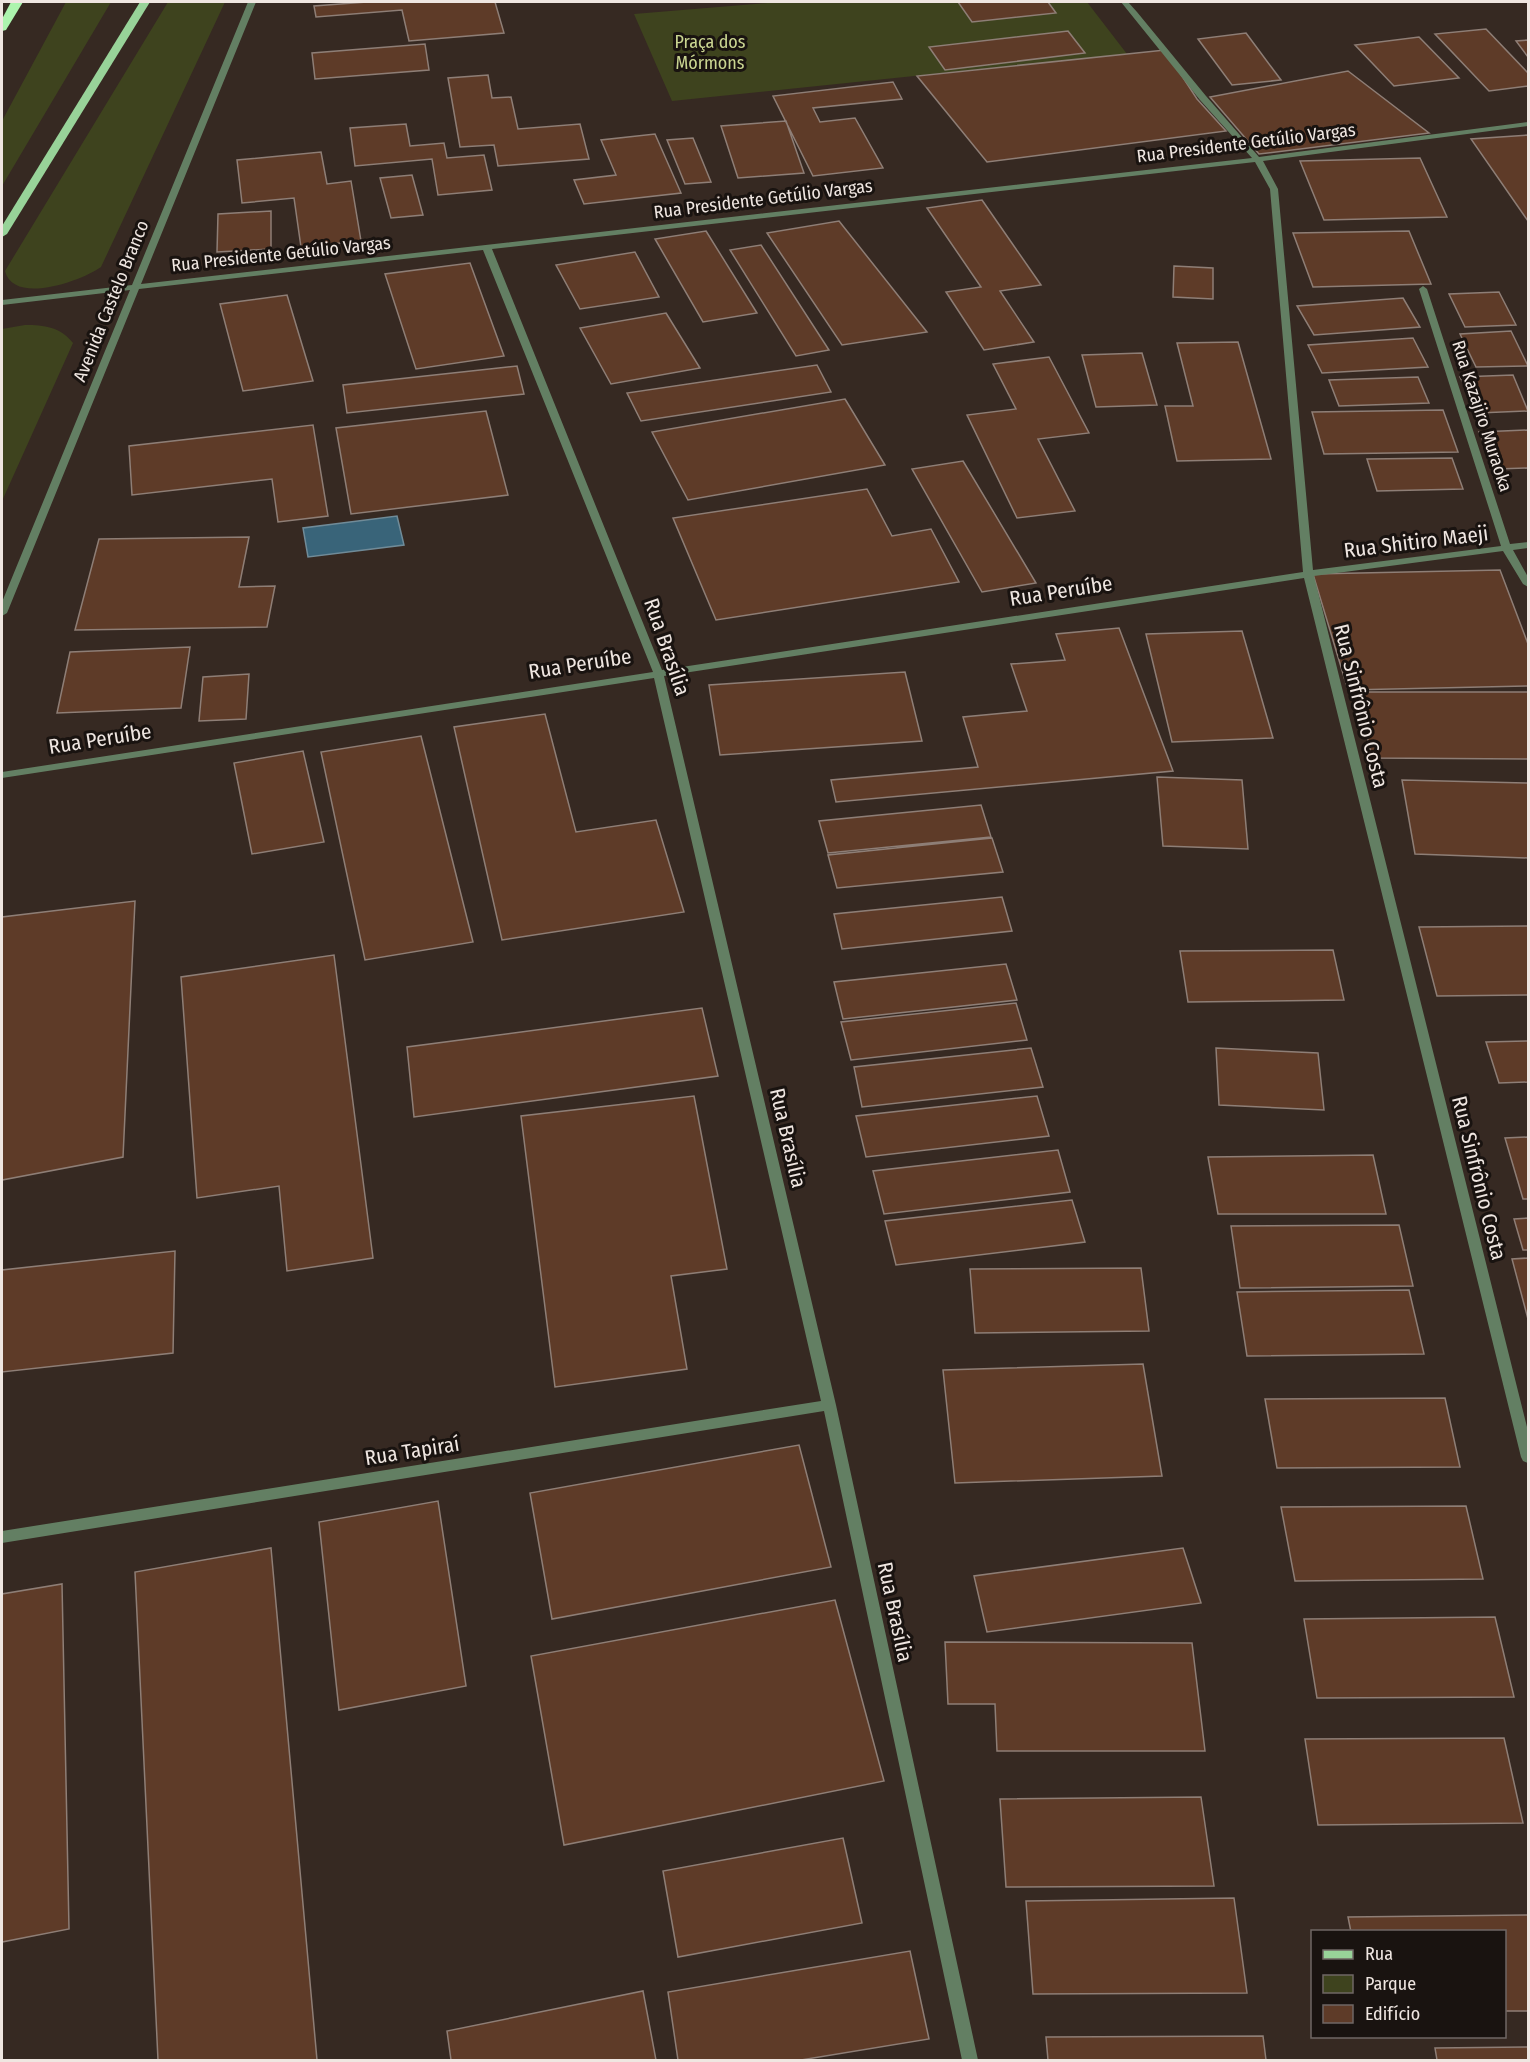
<svg xmlns="http://www.w3.org/2000/svg" width="1530" height="2062" viewBox="0 0 1530 2062" font-family="'Fira Sans Condensed',sans-serif">
<rect width="100%" height="100%" fill="#362922"/>
<path fill="#3e431e" d="M 66,2 L 111,2 L 2,186 L 2,121 Z
M 168,2 L 225,2 L 101,267 C 83,280 14,306 5,271 Z
M 779,2 L 1087,2 L 1127,54 L 672,101 L 634,14 Z
M 25,325 C 44,325 61,327 73,343 L 2,501 L 2,329 Z"/>
<path fill="#396479" stroke="#708b98" stroke-width="1.5" d="M 397,516 L 404,545 L 308,557 L 303,528 Z"/>
<path fill="#5e3b28" stroke="#8e7e76" stroke-width="1.5" d="M 367,2 L 495,2 L 504,33 L 409,41 L 402,10 L 316,17 L 314,6 Z
M 958,2 L 1048,2 L 1056,13 L 972,22 Z
M 1486,29 L 1528,73 L 1528,86 L 1489,91 L 1435,34 Z
M 1068,31 L 1085,53 L 945,70 L 929,47 Z
M 1246,33 L 1281,80 L 1232,85 L 1198,39 Z
M 1419,37 L 1459,78 L 1394,86 L 1355,45 Z
M 1528,40 L 1528,57 L 1516,41 Z
M 425,44 L 429,70 L 315,79 L 312,53 Z
M 1165,50 L 1197,99 L 1226,131 L 987,162 L 917,76 Z
M 1348,71 L 1429,133 L 1259,154 L 1210,97 Z
M 488,75 L 492,98 L 511,97 L 518,129 L 580,124 L 589,159 L 498,166 L 494,145 L 460,147 L 448,78 Z
M 893,82 L 902,99 L 813,108 L 820,122 L 855,118 L 883,168 L 813,176 L 773,96 Z
M 786,121 L 804,173 L 738,178 L 721,126 Z
M 406,124 L 410,146 L 444,143 L 447,158 L 484,155 L 492,190 L 438,195 L 432,159 L 355,166 L 350,128 Z
M 655,134 L 681,193 L 584,204 L 574,180 L 616,175 L 601,140 Z
M 1528,135 L 1528,221 L 1471,139 Z
M 693,138 L 711,182 L 685,184 L 667,140 Z
M 321,152 L 327,184 L 351,181 L 361,241 L 301,247 L 294,198 L 242,203 L 237,160 Z
M 1420,158 L 1447,217 L 1324,220 L 1300,161 Z
M 412,175 L 423,215 L 391,218 L 380,178 Z
M 982,200 L 1041,285 L 1000,291 L 1034,342 L 984,350 L 946,292 L 981,287 L 927,208 Z
M 271,211 L 271,249 L 217,252 L 218,214 Z
M 839,221 L 927,332 L 842,345 L 767,233 Z
M 706,231 L 757,313 L 703,322 L 655,239 Z
M 1409,231 L 1431,284 L 1313,287 L 1293,233 Z
M 761,245 L 829,350 L 796,356 L 730,250 Z
M 635,252 L 659,297 L 580,309 L 556,265 Z
M 470,263 L 504,356 L 416,369 L 385,274 Z
M 1174,266 L 1213,268 L 1213,299 L 1173,297 Z
M 1499,292 L 1516,325 L 1465,327 L 1449,294 Z
M 287,295 L 313,381 L 243,391 L 220,304 Z
M 1403,298 L 1420,327 L 1314,335 L 1297,306 Z
M 666,313 L 700,368 L 611,384 L 580,328 Z
M 1511,331 L 1528,366 L 1476,367 L 1460,334 Z
M 1413,338 L 1428,367 L 1322,373 L 1308,345 Z
M 1238,342 L 1271,459 L 1177,461 L 1165,406 L 1193,406 L 1177,343 Z
M 1142,353 L 1157,405 L 1096,407 L 1082,355 Z
M 1049,357 L 1089,433 L 1038,439 L 1075,511 L 1017,518 L 967,415 L 1016,409 L 993,364 Z
M 817,365 L 831,392 L 641,421 L 627,393 Z
M 517,366 L 524,394 L 347,413 L 343,385 Z
M 1513,375 L 1528,411 L 1478,413 L 1460,377 Z
M 1418,377 L 1429,403 L 1339,406 L 1329,380 Z
M 845,399 L 885,465 L 688,500 L 652,432 Z
M 1443,410 L 1458,452 L 1324,454 L 1312,412 Z
M 486,411 L 508,495 L 351,514 L 336,428 Z
M 313,425 L 328,516 L 278,522 L 272,479 L 132,495 L 129,446 Z
M 1528,430 L 1528,468 L 1496,469 L 1479,432 Z
M 1452,458 L 1463,489 L 1377,491 L 1367,459 Z
M 963,461 L 1036,583 L 982,592 L 912,469 Z
M 867,489 L 892,536 L 931,529 L 959,582 L 716,620 L 673,518 Z
M 249,537 L 239,587 L 275,586 L 267,627 L 75,630 L 99,539 Z
M 1500,570 L 1528,644 L 1528,686 L 1348,690 L 1313,574 Z
M 1119,628 L 1173,771 L 836,802 L 831,780 L 978,767 L 963,717 L 1027,711 L 1011,664 L 1065,660 L 1056,634 Z
M 1242,631 L 1273,738 L 1172,742 L 1146,634 Z
M 190,647 L 181,708 L 57,713 L 70,652 Z
M 905,672 L 922,741 L 720,755 L 709,685 Z
M 249,674 L 246,719 L 199,721 L 203,677 Z
M 1357,692 L 1528,692 L 1528,759 L 1372,758 Z
M 545,714 L 576,832 L 656,820 L 684,912 L 502,940 L 454,727 Z
M 421,736 L 473,942 L 365,960 L 321,752 Z
M 303,751 L 324,842 L 252,854 L 234,763 Z
M 1157,777 L 1242,780 L 1248,849 L 1163,846 Z
M 1402,780 L 1528,783 L 1528,858 L 1415,854 Z
M 981,805 L 991,837 L 828,853 L 819,821 Z
M 992,838 L 1003,872 L 837,888 L 828,855 Z
M 1002,897 L 1012,931 L 842,949 L 834,914 Z
M 135,901 L 123,1157 L 2,1180 L 2,917 Z
M 1528,926 L 1528,995 L 1437,996 L 1419,927 Z
M 1333,950 L 1344,1000 L 1188,1002 L 1180,951 Z
M 334,955 L 373,1258 L 287,1271 L 279,1186 L 197,1198 L 181,977 Z
M 1006,964 L 1017,1000 L 843,1019 L 834,982 Z
M 1016,1003 L 1027,1040 L 851,1060 L 841,1022 Z
M 702,1008 L 718,1076 L 414,1117 L 407,1047 Z
M 1528,1041 L 1528,1082 L 1499,1083 L 1486,1042 Z
M 1031,1048 L 1043,1087 L 862,1107 L 854,1067 Z
M 1216,1048 L 1318,1053 L 1324,1110 L 1219,1105 Z
M 694,1096 L 727,1269 L 671,1276 L 687,1369 L 555,1387 L 521,1116 Z
M 1037,1096 L 1049,1136 L 866,1157 L 856,1116 Z
M 1528,1137 L 1528,1199 L 1523,1199 L 1505,1138 Z
M 1058,1150 L 1070,1192 L 884,1214 L 873,1171 Z
M 1373,1155 L 1386,1214 L 1218,1214 L 1208,1157 Z
M 1072,1200 L 1085,1242 L 896,1265 L 885,1221 Z
M 1528,1218 L 1528,1250 L 1523,1250 L 1514,1219 Z
M 1399,1225 L 1413,1286 L 1240,1288 L 1231,1226 Z
M 175,1251 L 173,1353 L 2,1372 L 2,1270 Z
M 1528,1258 L 1528,1319 L 1512,1259 Z
M 1141,1268 L 1149,1331 L 975,1333 L 970,1269 Z
M 1409,1290 L 1424,1354 L 1247,1356 L 1237,1292 Z
M 1143,1364 L 1162,1476 L 955,1483 L 943,1370 Z
M 1445,1398 L 1460,1467 L 1277,1468 L 1265,1399 Z
M 799,1445 L 831,1567 L 552,1619 L 530,1493 Z
M 438,1501 L 466,1686 L 339,1710 L 319,1522 Z
M 1466,1506 L 1483,1579 L 1295,1581 L 1281,1507 Z
M 271,1548 L 317,2060 L 158,2060 L 135,1572 Z
M 1183,1548 L 1201,1603 L 987,1632 L 974,1576 Z
M 62,1584 L 69,1929 L 2,1942 L 2,1594 Z
M 835,1600 L 884,1781 L 564,1845 L 531,1656 Z
M 1495,1617 L 1514,1697 L 1317,1698 L 1304,1619 Z
M 945,1642 L 1192,1643 L 1205,1751 L 997,1751 L 995,1704 L 948,1704 Z
M 1504,1738 L 1523,1823 L 1318,1825 L 1305,1739 Z
M 1201,1797 L 1214,1886 L 1006,1887 L 1000,1799 Z
M 843,1838 L 862,1923 L 678,1957 L 663,1871 Z
M 1234,1898 L 1247,1993 L 1033,1994 L 1026,1901 Z
M 1528,1915 L 1528,2011 L 1504,2011 L 1504,1932 L 1351,1932 L 1348,1917 Z
M 910,1951 L 929,2039 L 801,2060 L 678,2060 L 668,1992 Z
M 643,1991 L 656,2060 L 451,2060 L 447,2031 Z
M 1263,2036 L 1266,2060 L 1048,2060 L 1046,2037 Z
M 1528,2047 L 1528,2060 L 1437,2060 L 1435,2048 Z"/>
<g fill="none" stroke-linecap="round" stroke-linejoin="round">
<path fill="#637f63" fill-rule="evenodd" d="M 248,2 L 256,2 L 141,284 L 1252,158 L 1200,100 L 1121,2 L 1128,2 L 1137,12 L 1206,96 L 1259,157 L 1528,122 L 1528,126 L 1263,161 L 1278,189 L 1313,570 L 1501,546 L 1419,289 L 1423,286 L 1427,289 L 1510,544 L 1528,542 L 1528,548 L 1513,550 L 1528,577 L 1528,587 L 1523,584 L 1503,551 L 1314,576 L 1528,1431 L 1528,1463 L 1523,1461 L 1521,1457 L 1304,578 L 664,676 L 836,1405 L 978,2060 L 962,2060 L 824,1411 L 2,1543 L 2,1531 L 821,1401 L 654,678 L 2,778 L 2,772 L 653,672 L 483,250 L 139,289 L 7,613 L 2,616 L 2,602 L 130,290 L 2,305 L 2,300 L 132,285 ZM 1255,162 L 1270,189 L 1303,572 L 662,670 L 492,249 Z"/>
<path fill="#98d399" fill-rule="evenodd" d="M 140,2 L 150,2 L 7,234 L 2,237 L 2,226 Z"/>
<path fill="#adf4ae" fill-rule="evenodd" d="M 11,2 L 23,2 L 6,30 L 2,31 L 2,19 Z"/>
</g>
<g text-anchor="middle" stroke-width="6" stroke-linejoin="round" paint-order="stroke">
<g font-size="18" fill="#cad591" stroke="#191310">
<text x="710" y="48">Praça dos<tspan x="710" dy="21">Mórmons</tspan></text>
</g>
<g font-size="18" fill="#efe6e1" stroke="#191310">
<text transform="translate(1246 143) rotate(-7)" y="6">Rua Presidente Getúlio Vargas</text>
<text transform="translate(763 199) rotate(-7)" y="6">Rua Presidente Getúlio Vargas</text>
<text transform="translate(281 254) rotate(-6)" y="6">Rua Presidente Getúlio Vargas</text>
<text transform="translate(111 301) rotate(-68)" y="6">Avenida Castelo Branco</text>
<text transform="translate(1482 416) rotate(72)" y="6">Rua Kazajiro Muraoka</text>
</g>
<g font-size="21" fill="#efe6e1" stroke="#191310">
<text transform="translate(1416 542) rotate(-7)" y="7">Rua Shitiro Maeji</text>
<text transform="translate(1061 591) rotate(-9)" y="7">Rua Peruíbe</text>
<text transform="translate(667 647) rotate(71)" y="7">Rua Brasília</text>
<text transform="translate(580 664) rotate(-9)" y="7">Rua Peruíbe</text>
<text transform="translate(1361 706) rotate(76)" y="7">Rua Sinfrônio Costa</text>
<text transform="translate(100 739) rotate(-9)" y="7">Rua Peruíbe</text>
<text transform="translate(788 1138) rotate(77)" y="7">Rua Brasília</text>
<text transform="translate(1479 1178) rotate(76)" y="7">Rua Sinfrônio Costa</text>
<text transform="translate(412 1451) rotate(-9)" y="7">Rua Tapiraí</text>
<text transform="translate(895 1612) rotate(78)" y="7">Rua Brasília</text>
</g>
</g>
<rect width="1530" height="2062" fill="none" stroke="#efe6e1" stroke-width="6"/>
<rect x="1311" y="1930" width="195" height="108" fill="#191310" stroke="#6f6764" stroke-width="1.5"/>
<rect x="1323" y="1950" width="30" height="9" fill="#98d399" stroke="#6f6764" stroke-width="1.5"/>
<text x="1365" y="1960" font-size="18" fill="#efe6e1">Rua</text>
<rect x="1323" y="1975" width="30" height="18" fill="#3e431e" stroke="#6f6764" stroke-width="1.5"/>
<text x="1365" y="1990" font-size="18" fill="#efe6e1">Parque</text>
<rect x="1323" y="2005" width="30" height="18" fill="#5e3b28" stroke="#6f6764" stroke-width="1.5"/>
<text x="1365" y="2020" font-size="18" fill="#efe6e1">Edifício</text>
</svg>
